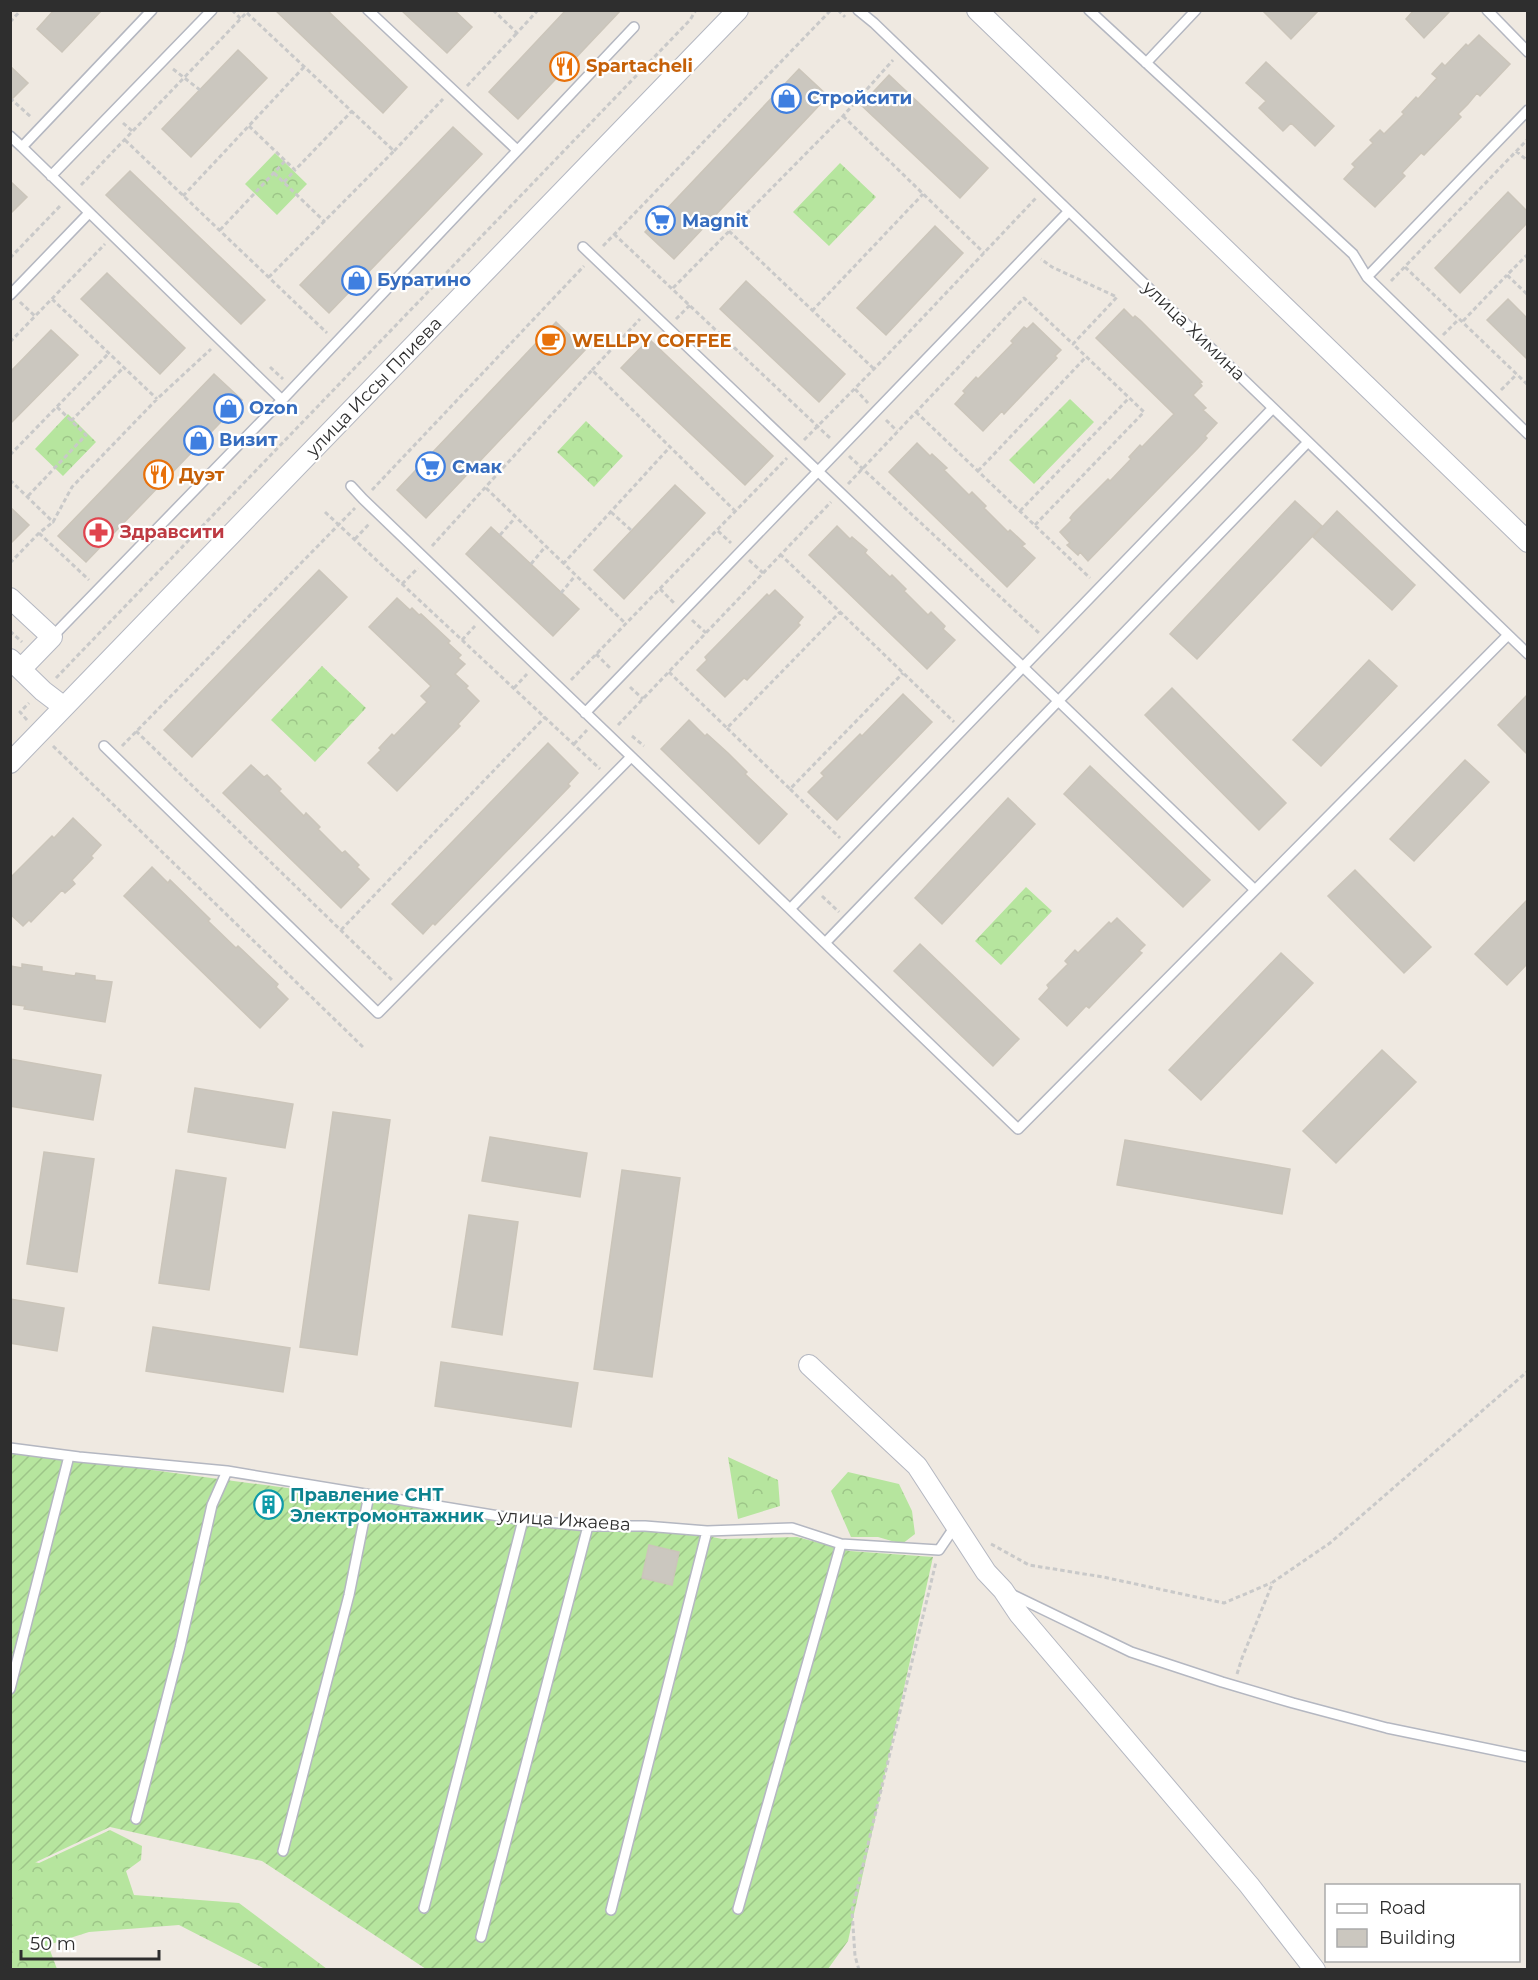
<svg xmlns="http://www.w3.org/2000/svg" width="1538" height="1980" viewBox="0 0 1538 1980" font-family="Montserrat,sans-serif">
<defs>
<pattern id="forest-crowns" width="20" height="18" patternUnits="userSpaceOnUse" patternTransform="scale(1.5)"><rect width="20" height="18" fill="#b6e59e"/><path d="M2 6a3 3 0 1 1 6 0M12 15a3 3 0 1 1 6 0" fill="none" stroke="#9dc588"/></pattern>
<pattern id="garden-furrows" width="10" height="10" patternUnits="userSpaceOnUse" patternTransform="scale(1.5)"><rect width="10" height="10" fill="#b6e59e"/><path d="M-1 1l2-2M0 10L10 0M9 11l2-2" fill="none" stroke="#9dc588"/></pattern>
</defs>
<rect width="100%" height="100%" fill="#efe9e1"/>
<path fill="url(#forest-crowns)" d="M 275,153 L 307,184 L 277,215 L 245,184 Z
M 840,163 L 876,197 L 829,246 L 793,212 Z
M 1070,399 L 1094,422 L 1034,484 L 1009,460 Z
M 68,414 L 96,442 L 63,476 L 35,449 Z
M 586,421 L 623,456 L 594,487 L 557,452 Z
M 322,666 L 366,708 L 315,762 L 271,720 Z
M 1026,887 L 1052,911 L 1001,965 L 975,941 Z
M 728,1457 L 778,1480 L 780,1506 L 738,1519 Z
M 848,1472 L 899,1484 L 912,1511 L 915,1534 L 902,1544 L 878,1537 L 851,1537 L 831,1491 Z
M 110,1830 L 142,1846 L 141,1860 L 126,1871 L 134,1895 L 239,1903 L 327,1969 L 265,1969 L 179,1925 L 89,1932 L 48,1945 L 57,1969 L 12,1970 L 11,1857 L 39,1863 Z"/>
<path fill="url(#garden-furrows)" d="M 11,1451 L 376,1500 L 527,1524 L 688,1532 L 722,1539 L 797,1537 L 850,1551 L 933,1557 L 848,1941 L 828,1969 L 426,1969 L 262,1861 L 110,1827 L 11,1874 Z"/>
<path fill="#cbc7bf" stroke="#cbc5ba" stroke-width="1.5" d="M 54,10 L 102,10 L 62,52 L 37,29 Z
M 275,10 L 327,10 L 407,87 L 383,113 Z
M 401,10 L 454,10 L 472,27 L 447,53 Z
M 566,10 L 621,10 L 518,119 L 489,92 Z
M 1262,10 L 1319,10 L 1291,39 Z
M 1414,10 L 1451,10 L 1424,38 L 1406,19 Z
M 1479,35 L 1510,64 L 1480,96 L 1477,93 L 1468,104 L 1458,114 L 1461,117 L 1424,155 L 1421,153 L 1402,173 L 1405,176 L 1375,207 L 1344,179 L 1355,167 L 1352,164 L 1373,143 L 1370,140 L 1380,130 L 1384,134 L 1404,114 L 1402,112 L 1416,97 L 1418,99 L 1437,78 L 1432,74 L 1442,63 L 1445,66 L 1466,44 L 1468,46 Z
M 238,50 L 267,78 L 191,157 L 162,129 Z
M 1266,62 L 1334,126 L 1315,146 L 1291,123 L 1283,131 L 1259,108 L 1266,101 L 1246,83 Z
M 10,66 L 28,83 L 10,101 Z
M 799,69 L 828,96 L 674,259 L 645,232 Z
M 889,75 L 988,168 L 960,198 L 861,105 Z
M 453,127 L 482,154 L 329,313 L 300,285 Z
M 130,171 L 265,300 L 241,324 L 106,195 Z
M 10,181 L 27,197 L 10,214 Z
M 1508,192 L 1527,211 L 1527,223 L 1460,293 L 1435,268 Z
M 935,226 L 963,253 L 886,335 L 857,308 Z
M 107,273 L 185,348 L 160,374 L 81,299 Z
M 746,281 L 845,374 L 819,402 L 720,309 Z
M 1508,299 L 1527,318 L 1527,359 L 1487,320 Z
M 1124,309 L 1133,318 L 1135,316 L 1140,320 L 1202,382 L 1200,383 L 1202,386 L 1193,395 L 1206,408 L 1203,410 L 1217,423 L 1205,436 L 1207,438 L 1198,448 L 1088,561 L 1080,552 L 1078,555 L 1067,545 L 1070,543 L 1060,532 L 1072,520 L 1070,518 L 1073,514 L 1108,479 L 1110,481 L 1131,459 L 1129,457 L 1140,445 L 1142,447 L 1174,414 L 1096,338 Z
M 556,322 L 585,350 L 426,518 L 397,490 Z
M 1033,323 L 1061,350 L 1055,356 L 1057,358 L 1004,414 L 1002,411 L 983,431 L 955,404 L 965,393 L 963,391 L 976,377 L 978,379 L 1013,343 L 1011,341 L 1024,327 L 1027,329 Z
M 51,330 L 78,355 L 10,424 L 10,372 Z
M 649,339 L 773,456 L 745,485 L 621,368 Z
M 214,374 L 242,400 L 86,562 L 58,536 Z
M 917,443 L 930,456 L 932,454 L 947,468 L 944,470 L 969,495 L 972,492 L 986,506 L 984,508 L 1008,532 L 1010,530 L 1025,544 L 1022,546 L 1035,558 L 1007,587 L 889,472 Z
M 675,485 L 705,513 L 624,599 L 594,570 Z
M 1295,501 L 1322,526 L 1197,659 L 1170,634 Z
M 10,507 L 29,525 L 10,544 Z
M 1337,511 L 1415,585 L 1392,610 L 1313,537 Z
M 837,526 L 850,539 L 852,537 L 859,543 L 867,550 L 865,553 L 890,577 L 892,575 L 906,589 L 904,591 L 928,615 L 931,612 L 945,626 L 943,629 L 955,640 L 927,669 L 809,555 Z
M 491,527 L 579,609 L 553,636 L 466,554 Z
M 319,570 L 347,597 L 192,757 L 164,730 Z
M 775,590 L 803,617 L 798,623 L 800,625 L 747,680 L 744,678 L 725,697 L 697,670 L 707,660 L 705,657 L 767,594 L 769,596 Z
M 397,598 L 410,610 L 412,608 L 419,615 L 421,614 L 450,641 L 448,643 L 461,655 L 458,658 L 465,664 L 455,674 L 468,686 L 466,688 L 479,701 L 458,724 L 460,726 L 397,791 L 368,763 L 381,750 L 379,748 L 392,734 L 394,736 L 427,702 L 421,696 L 431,686 L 369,627 Z
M 1369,660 L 1397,686 L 1321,766 L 1293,740 Z
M 1172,688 L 1286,803 L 1259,830 L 1145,715 Z
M 903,694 L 932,722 L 837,820 L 808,792 L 824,776 L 821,773 L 860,734 L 862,736 Z
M 1527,695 L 1527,754 L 1498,725 Z
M 689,720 L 705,736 L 707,734 L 728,753 L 747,772 L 745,774 L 787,814 L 759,844 L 661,749 Z
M 548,743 L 578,773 L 568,784 L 570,786 L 435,925 L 433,923 L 423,934 L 392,904 Z
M 1465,760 L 1489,782 L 1414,861 L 1390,839 Z
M 251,765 L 264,777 L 267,775 L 281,789 L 279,791 L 304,816 L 306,813 L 320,827 L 318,829 L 342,853 L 345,851 L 359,865 L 357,867 L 369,879 L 341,908 L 223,793 Z
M 1090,766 L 1210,880 L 1183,907 L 1064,794 Z
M 1008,798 L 1035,824 L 942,924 L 915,898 Z
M 73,818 L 101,845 L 91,856 L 93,858 L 72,880 L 75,884 L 65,893 L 62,890 L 31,922 L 29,920 L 23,926 L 10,914 L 10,878 L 52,836 L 54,838 Z
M 152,867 L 168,883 L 170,880 L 210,919 L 208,921 L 236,948 L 238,946 L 278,984 L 276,987 L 288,999 L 260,1028 L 124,896 Z
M 1355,870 L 1431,947 L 1404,973 L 1328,896 Z
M 1527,900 L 1527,964 L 1507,985 L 1475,954 Z
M 1117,918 L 1145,945 L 1139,951 L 1142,953 L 1089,1008 L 1086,1006 L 1067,1026 L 1039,999 L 1049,988 L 1047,985 L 1068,964 L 1065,961 L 1075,950 L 1078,953 L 1109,922 L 1111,924 Z
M 920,944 L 1019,1039 L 993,1066 L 894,971 Z
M 1281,953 L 1313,983 L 1201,1100 L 1169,1070 Z
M 22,964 L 42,967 L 42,971 L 75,976 L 76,973 L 95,976 L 95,980 L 112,982 L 105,1022 L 24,1009 L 25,1006 L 10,1004 L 10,966 L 22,968 Z
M 1382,1050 L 1416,1082 L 1336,1163 L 1303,1131 Z
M 10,1059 L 101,1075 L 93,1120 L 10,1106 Z
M 195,1088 L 293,1104 L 285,1148 L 188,1132 Z
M 333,1112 L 390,1120 L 357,1355 L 300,1347 Z
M 490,1137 L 587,1153 L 580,1197 L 482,1181 Z
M 1125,1140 L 1290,1169 L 1282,1214 L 1117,1185 Z
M 44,1152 L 94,1159 L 77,1272 L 27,1264 Z
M 176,1170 L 226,1178 L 209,1290 L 159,1283 Z
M 622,1170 L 680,1178 L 652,1377 L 594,1369 Z
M 469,1215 L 518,1222 L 502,1335 L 452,1327 Z
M 10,1299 L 64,1308 L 57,1351 L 10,1343 Z
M 153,1327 L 290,1348 L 283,1392 L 146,1371 Z
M 441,1362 L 578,1383 L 571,1427 L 435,1406 Z
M 649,1545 L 679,1552 L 672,1585 L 642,1578 Z"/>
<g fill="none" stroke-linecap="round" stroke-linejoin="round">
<defs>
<path id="lane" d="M 368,10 L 517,150
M 858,10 L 874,23 L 1528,654
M 1089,10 L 1353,254 L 1367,277 L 1528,434
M 1487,10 L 1528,52
M 1146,63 L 1196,10
M 10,136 L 22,147 L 152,10
M 22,147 L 282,400
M 51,176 L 212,10
M 583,247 L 1023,667 L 1273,408
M 1367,277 L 1528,110
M 10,295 L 89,213
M 351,486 L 363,499 L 790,909
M 52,637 L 282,400 L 634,27
M 585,713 L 1069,211
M 104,746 L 378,1013 L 631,757
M 1255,890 L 1023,667 L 790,909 L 825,943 L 1308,442
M 825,943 L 1018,1129 L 1508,635
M 10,1448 L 79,1457 L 227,1471 L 523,1520 L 588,1526 L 645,1526 L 707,1531 L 792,1528 L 841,1544 L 939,1550 L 956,1525
M 1011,1594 L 1131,1652 L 1222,1682 L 1293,1703 L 1387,1728 L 1528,1757
M 10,1689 L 69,1456
M 136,1819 L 180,1647 L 212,1505 L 227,1471
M 283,1851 L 349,1595 L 369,1495
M 424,1908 L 523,1520
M 738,1909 L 841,1544
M 611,1910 L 707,1531
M 481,1937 L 588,1526"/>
<path id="street" d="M 977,10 L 1528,542
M 10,598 L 52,637 L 21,669
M 10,659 L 43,691 L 64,707
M 10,763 L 738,10
M 809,1365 L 917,1466 L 986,1572 L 1003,1590 L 1019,1614 L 1249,1885 L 1315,1970"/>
</defs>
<use href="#lane" stroke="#b4b7c1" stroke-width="12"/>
<use href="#street" stroke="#b4b7c1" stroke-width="22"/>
<path stroke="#c9c9c9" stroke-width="3" stroke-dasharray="4.5 3" stroke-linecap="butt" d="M 232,10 L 241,19
M 493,10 L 517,33 L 538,10
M 838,10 L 845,17
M 247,13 L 394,151 L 268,278
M 10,22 L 21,10
M 173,69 L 200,90
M 467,86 L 517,33
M 10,98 L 31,117
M 843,116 L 984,253
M 123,123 L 132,131
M 249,126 L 295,170 L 352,111
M 125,140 L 327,333
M 394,151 L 443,99
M 1516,151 L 1528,161
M 274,173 L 325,222
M 284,182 L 295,170
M 81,185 L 249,10
M 183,196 L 304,67
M 220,230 L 285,161
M 729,231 L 874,369
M 614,234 L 831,439
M 603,246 L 831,10
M 1528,254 L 1507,275 L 1528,295
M 10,258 L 61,205
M 1405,267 L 1528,385
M 1391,281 L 1528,139
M 673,288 L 843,116 L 893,60
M 52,299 L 157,399
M 20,302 L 35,316
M 812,311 L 923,194
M 676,319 L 690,305
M 1463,321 L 1507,275
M 1443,335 L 1459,319
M 10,342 L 105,244
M 270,367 L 283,379
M 592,370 L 640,319
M 855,389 L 868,403
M 1501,390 L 1517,374
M 916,412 L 1090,578
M 886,420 L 897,431
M 71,421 L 124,367
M 804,440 L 874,369 L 1036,198
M 10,455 L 109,353
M 849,456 L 1039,633
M 978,471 L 1086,357
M 10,480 L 53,522 L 72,487 L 157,399 L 211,349
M 848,484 L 1024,298 L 1073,344 L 1117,297 L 1052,267 L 1041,259
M 486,488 L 625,623
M 372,490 L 584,266
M 28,496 L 86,435 L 57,407
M 1020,511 L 1129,398
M 325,512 L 600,769
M 611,512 L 631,530
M 1035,525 L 1144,412 L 1073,344
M 718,531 L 731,543
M 39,533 L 89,580
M 500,535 L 515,518
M 355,539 L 370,523
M 432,546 L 592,370 L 734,510
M 780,554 L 954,722
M 749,560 L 763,573
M 10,563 L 39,533 L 53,522
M 531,564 L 545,547
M 563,564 L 669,448
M 402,584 L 418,568
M 660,589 L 674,603
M 561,593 L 575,576
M 692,620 L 706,633
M 10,631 L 22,642
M 462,640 L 475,626
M 596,654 L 610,668
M 669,672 L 727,728 L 840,612
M 56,678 L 690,20 L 696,10
M 571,680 L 787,458
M 630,687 L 643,699
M 514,688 L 527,674
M 27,720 L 20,712 L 29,703
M 618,725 L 831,502
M 727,728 L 790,789 L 903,673
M 136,731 L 393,981
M 632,736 L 644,746
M 574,744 L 587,730
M 53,746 L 364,1048
M 122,746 L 355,508
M 790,789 L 840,838
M 822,896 L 839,912
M 341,930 L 545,717
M 991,1544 L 1029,1565 L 1103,1577 L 1224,1603 L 1271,1583
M 1237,1674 L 1242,1658 L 1273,1582 L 1330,1543 L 1528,1371
M 859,1970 L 855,1956 L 852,1911 L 936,1562"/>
<use href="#lane" stroke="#fff" stroke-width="9"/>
<use href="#street" stroke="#fff" stroke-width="20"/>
</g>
<defs>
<symbol id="restaurant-ring" viewBox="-11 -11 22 22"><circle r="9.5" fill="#fff" stroke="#e8710a" stroke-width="1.5"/><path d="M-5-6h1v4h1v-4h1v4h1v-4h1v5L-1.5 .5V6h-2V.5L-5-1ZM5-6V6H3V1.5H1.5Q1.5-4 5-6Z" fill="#e8710a"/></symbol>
<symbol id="shop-ring" viewBox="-11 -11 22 22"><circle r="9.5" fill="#fff" stroke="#3f7fe0" stroke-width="1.5"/><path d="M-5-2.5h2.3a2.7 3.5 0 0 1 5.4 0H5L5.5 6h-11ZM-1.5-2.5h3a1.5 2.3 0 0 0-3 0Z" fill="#3f7fe0"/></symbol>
<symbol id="supermarket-ring" viewBox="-11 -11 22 22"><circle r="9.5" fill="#fff" stroke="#3f7fe0" stroke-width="1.5"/><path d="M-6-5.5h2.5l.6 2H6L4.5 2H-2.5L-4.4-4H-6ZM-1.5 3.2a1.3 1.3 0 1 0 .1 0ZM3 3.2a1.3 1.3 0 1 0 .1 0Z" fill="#3f7fe0"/></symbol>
<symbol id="cafe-ring" viewBox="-11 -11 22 22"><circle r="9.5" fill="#fff" stroke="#e8710a" stroke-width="1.5"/><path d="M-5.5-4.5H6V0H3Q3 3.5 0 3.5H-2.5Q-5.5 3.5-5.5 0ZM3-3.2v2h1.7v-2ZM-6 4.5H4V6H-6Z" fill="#e8710a"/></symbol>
<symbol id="pharmacy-ring" viewBox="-11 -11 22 22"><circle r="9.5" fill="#fff" stroke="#e0444e" stroke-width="1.5"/><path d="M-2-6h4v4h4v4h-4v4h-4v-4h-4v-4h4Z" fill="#e0444e"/></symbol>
<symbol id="building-ring" viewBox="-11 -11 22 22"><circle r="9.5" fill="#fff" stroke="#0f9aa8" stroke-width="1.5"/><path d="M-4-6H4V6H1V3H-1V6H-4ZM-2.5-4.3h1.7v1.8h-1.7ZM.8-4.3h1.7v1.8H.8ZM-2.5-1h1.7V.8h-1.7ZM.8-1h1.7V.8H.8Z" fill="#0f9aa8"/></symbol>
</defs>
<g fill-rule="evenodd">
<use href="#restaurant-ring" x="548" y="50" width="33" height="33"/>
<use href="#shop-ring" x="770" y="82" width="33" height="33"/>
<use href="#supermarket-ring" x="644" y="204" width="33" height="33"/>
<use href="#shop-ring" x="340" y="264" width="33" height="33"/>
<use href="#cafe-ring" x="534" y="324" width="33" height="33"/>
<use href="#shop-ring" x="212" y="392" width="33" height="33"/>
<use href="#shop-ring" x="182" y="424" width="33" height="33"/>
<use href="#supermarket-ring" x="414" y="450" width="33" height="33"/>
<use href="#restaurant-ring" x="142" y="458" width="33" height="33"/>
<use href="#pharmacy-ring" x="82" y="516" width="33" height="33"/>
<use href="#building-ring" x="252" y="1488" width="33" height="33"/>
</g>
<g text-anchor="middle" stroke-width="4.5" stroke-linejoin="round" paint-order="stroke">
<g font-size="18" font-weight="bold" fill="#c56008" stroke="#fff" text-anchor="start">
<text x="586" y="72">Spartacheli</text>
<text x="572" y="347">WELLPY COFFEE</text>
<text x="179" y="481">Дуэт</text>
</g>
<g font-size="18" font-weight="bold" fill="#366cbe" stroke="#fff" text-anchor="start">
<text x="807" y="104">Стройсити</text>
<text x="682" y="227">Magnit</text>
<text x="377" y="286">Буратино</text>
<text x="249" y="414">Ozon</text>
<text x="219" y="446">Визит</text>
<text x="452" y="473">Смак</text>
</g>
<g font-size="18" fill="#2e2e2e" stroke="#fff">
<text transform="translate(1194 331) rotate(44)" y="6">улица Химина</text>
<text transform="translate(374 387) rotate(-46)" y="6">улица Иссы Плиева</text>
<text transform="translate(564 1520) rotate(4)" y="6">улица Ижаева</text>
</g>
<g font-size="18" font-weight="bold" fill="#be3a42" stroke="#fff" text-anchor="start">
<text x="120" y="538">Здравсити</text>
</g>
<g font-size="18" font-weight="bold" fill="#0d838f" stroke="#fff" text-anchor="start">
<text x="290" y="1501">Правление СНТ<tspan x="290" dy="21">Электромонтажник</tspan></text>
</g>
</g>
<rect width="1538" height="1980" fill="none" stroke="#2e2e2e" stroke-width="24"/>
<rect x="1325" y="1884" width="195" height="78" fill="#ffffff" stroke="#ababab" stroke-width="1.5"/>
<rect x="1337" y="1904" width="30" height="9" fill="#ffffff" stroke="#ababab" stroke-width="1.5"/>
<text x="1379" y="1914" font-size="18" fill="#2e2e2e">Road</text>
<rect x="1337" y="1929" width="30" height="18" fill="#cbc7bf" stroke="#ababab" stroke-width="1.5"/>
<text x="1379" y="1944" font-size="18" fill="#2e2e2e">Building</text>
<path d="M21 1950v9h138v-9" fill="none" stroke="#2e2e2e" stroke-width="3"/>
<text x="30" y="1950" font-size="18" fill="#2e2e2e" stroke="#ffffff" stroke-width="4.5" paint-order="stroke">50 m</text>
</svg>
